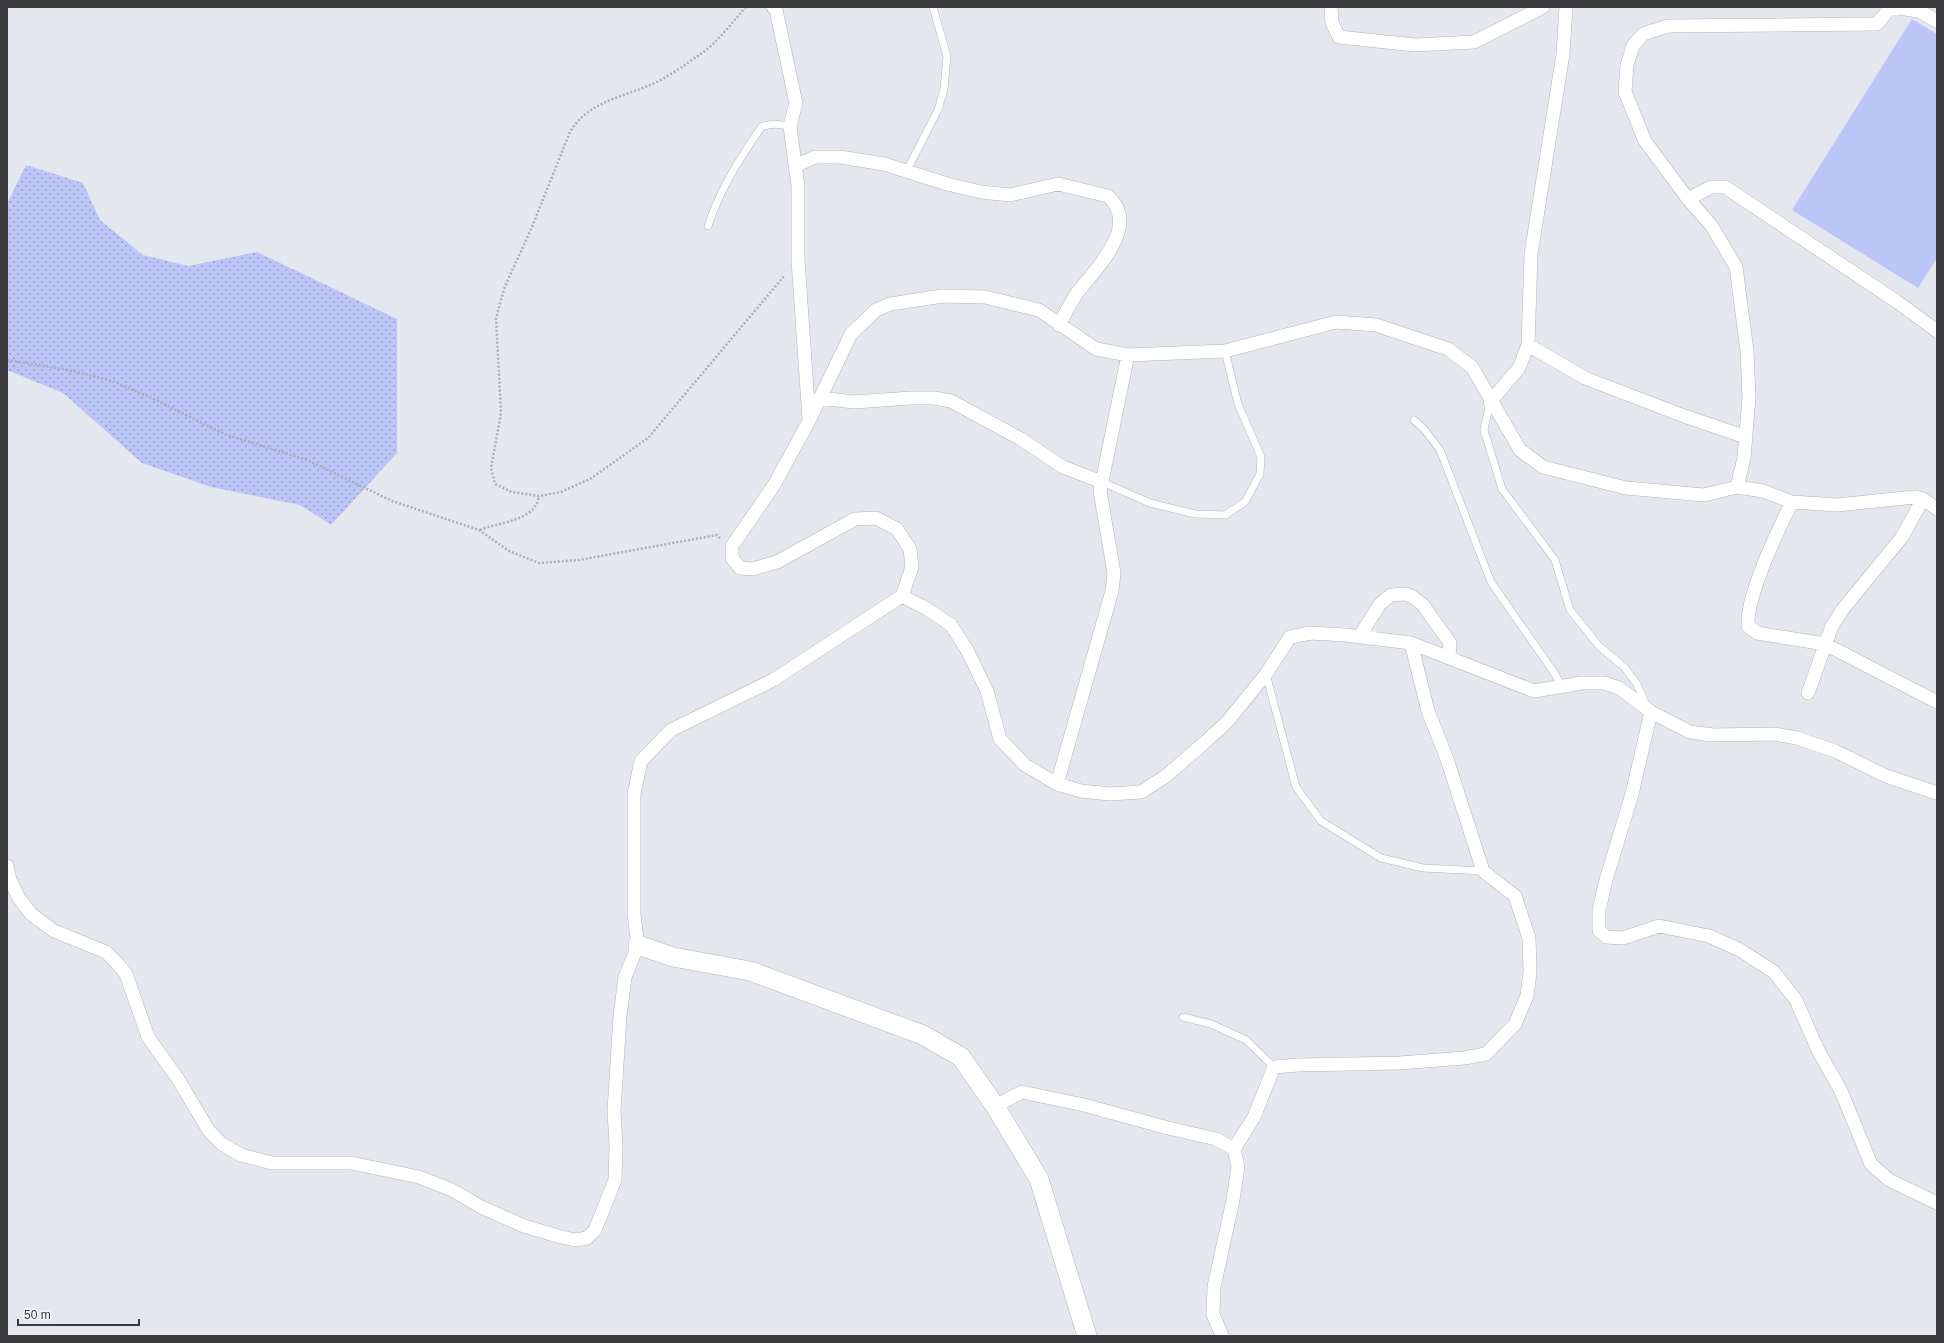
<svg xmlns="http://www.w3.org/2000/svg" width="1944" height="1343" viewBox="0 0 1944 1343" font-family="Helvetica,sans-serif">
<defs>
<pattern id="grass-dots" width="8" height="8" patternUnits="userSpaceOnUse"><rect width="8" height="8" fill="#bbc5f8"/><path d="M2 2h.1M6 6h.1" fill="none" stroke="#99a1ca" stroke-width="1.8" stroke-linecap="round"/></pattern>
</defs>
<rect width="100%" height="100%" fill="#e5e7ee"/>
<path fill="url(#grass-dots)" d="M 26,165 L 83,183 L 100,220 L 143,255 L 188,266 L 257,252 L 397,319 L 397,453 L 331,525 L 300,505 L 211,487 L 142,463 L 63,393 L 7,370 L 7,204 Z"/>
<path fill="#bbc5f8" d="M 1912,19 L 1937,34 L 1937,258 L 1918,288 L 1792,210 Z"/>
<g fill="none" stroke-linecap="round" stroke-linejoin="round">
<defs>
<path id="lane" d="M 907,170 L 938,110 L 944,89 L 947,56 L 933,7
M 708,226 C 720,189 740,158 762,126 L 775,124 L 790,126
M 1490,402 L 1484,430 L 1502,489 L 1555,560 L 1570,610 L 1599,646 L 1624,667 L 1637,684 L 1646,705
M 1414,420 L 1424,429 L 1440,450 L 1491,582 L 1555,674 L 1562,687
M 1102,482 L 1150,503 L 1195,514 L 1225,515 L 1245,502 L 1260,474 L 1261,457 L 1238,404 L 1225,351
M 1266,674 L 1296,787 L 1321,821 L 1381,858 L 1423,868 L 1483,871
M 1183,1017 L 1211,1024 L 1246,1040 L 1274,1067"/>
<path id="street" d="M 773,7 L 776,10 L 796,103 L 790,126 L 798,186 L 798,260 L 809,419
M 1331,7 L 1332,23 L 1339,37 L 1415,45 L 1474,42 L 1543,7
M 1891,7 L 1919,11 L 1937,21
M 797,165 L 815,157 L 840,157 L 884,164 L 947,184 L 981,192 L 1010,195 L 1058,184 L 1108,196 C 1141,226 1096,269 1077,293 C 1070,303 1065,315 1059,325
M 1688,199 L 1711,187 L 1725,187 L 1896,301 L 1937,331
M 1528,345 L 1585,378 L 1684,416 L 1746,437
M 819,398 L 854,402 L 911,398 L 934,398 L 951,401 L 1021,439 L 1063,467 L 1102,482
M 1490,402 L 1519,368 L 1528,345 L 1531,254 L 1563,54 L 1566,7
M 1737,487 L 1744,458 L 1749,397 L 1747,351 L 1736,267 L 1711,225 L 1688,199 L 1645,141 L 1625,92 L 1627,65 L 1633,46 L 1643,34 L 1668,26 L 1877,24 L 1891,7
M 1792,502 C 1778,530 1746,597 1748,626 L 1757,633 L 1825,644 L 1937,702
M 902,596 L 927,609 L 951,625 L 967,650 L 987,691 L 1000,739 L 1025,765 L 1057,784 L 1081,791 L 1110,794 L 1141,792 L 1166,776 L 1204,743 L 1227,722 L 1266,674 L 1290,637 L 1311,633 L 1345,635 L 1411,643 L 1534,691 L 1582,683 L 1604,683 L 1619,688 L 1651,712 L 1690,732 L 1713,735 L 1775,734 L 1797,738 L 1835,751 L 1886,776 L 1937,793
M 1359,637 L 1380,604 L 1391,595 L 1406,594 L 1413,597 L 1423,605 L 1450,643 L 1449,657
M 1808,693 L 1832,626 L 1843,609 L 1902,537 L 1923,499
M 1651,712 L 1632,794 L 1606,880 L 1599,910 L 1599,931 L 1607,937 L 1623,938 L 1659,926 L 1709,936 L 1740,950 L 1774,972 L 1796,1000 L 1818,1050 L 1841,1091 L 1871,1164 L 1889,1180 L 1937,1203
M 1057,784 L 1112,591 L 1114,573 L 1100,491 L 1128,355
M 7,866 L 10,880 L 19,898 L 31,914 L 54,931 L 106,952 L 116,962 L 126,974 L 148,1037 L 178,1079 L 209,1131 L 222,1144 L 241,1155 L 272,1163 L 351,1163 L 419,1177 L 452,1190 L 481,1207 L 524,1226 L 561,1237 L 576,1240 L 587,1238 L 595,1230 L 615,1180 L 616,1146 L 614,1111 L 620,1016 L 625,977 L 638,945 L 634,915 L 634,794 L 641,761 L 671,730 L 773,680 L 902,596 L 912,567 L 910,549 L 897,529 L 876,518 L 855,519 L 777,562 L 752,569 L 740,568 L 732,558 L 732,546 L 774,485 L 809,421 L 851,334 L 876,310 L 890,304 L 943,296 L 985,297 L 1039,310 L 1096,349 L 1128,355 L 1225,351 L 1336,322 L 1376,325 L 1448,349 L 1472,367 L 1520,450 L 1543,467 L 1626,488 L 1704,495 L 1737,487 L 1763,491 L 1792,502 L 1837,505 L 1915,497 L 1923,499 L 1937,509
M 995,1106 L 1022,1092 L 1084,1105 L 1168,1128 L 1216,1139 L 1234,1149
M 1222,1336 L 1213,1314 L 1214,1287 L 1233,1200 L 1238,1167 L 1234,1149 L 1254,1117 L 1274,1067 L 1298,1065 L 1400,1063 L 1464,1058 L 1486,1054 L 1515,1024 L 1527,996 L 1530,972 L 1529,938 L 1515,896 L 1483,871 L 1447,759 L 1428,711 L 1411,643"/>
<path id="secondary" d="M 638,945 L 673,957 L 750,971 L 923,1035 L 961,1057 L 995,1106 L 1039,1179 L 1087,1336"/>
</defs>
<use href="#lane" stroke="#b2b4bb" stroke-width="8"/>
<use href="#street" stroke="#b2b4bb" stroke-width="14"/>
<use href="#secondary" stroke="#b2b4bb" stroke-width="20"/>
<path stroke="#adafb4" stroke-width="2.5" stroke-dasharray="2 2" stroke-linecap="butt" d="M 746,7 C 734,20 716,44 702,53 C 686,64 667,78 650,85 C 620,98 588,102 570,132 L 532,227 L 505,286 L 496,318 L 501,413 L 491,468 L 495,484 L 512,492 L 539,496 L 561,492 L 590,479 L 648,438 L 785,275
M 7,360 L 68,370 L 112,381 L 156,400 L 224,434 L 307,460 L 392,501 L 479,530 L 509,551 L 539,563 L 579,560 L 717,535 L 720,538
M 480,530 C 499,522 536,521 539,496"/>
<use href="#lane" stroke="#fff" stroke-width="7"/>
<use href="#street" stroke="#fff" stroke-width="13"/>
<use href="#secondary" stroke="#fff" stroke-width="19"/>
</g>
<rect width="1944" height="1343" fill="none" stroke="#3b3b3e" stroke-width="16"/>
<path d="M18 1319v6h121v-6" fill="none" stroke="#3b3b3e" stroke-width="2"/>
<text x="24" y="1319" font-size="12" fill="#3b3b3e" stroke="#f2f4fb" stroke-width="3" paint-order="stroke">50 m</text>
</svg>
